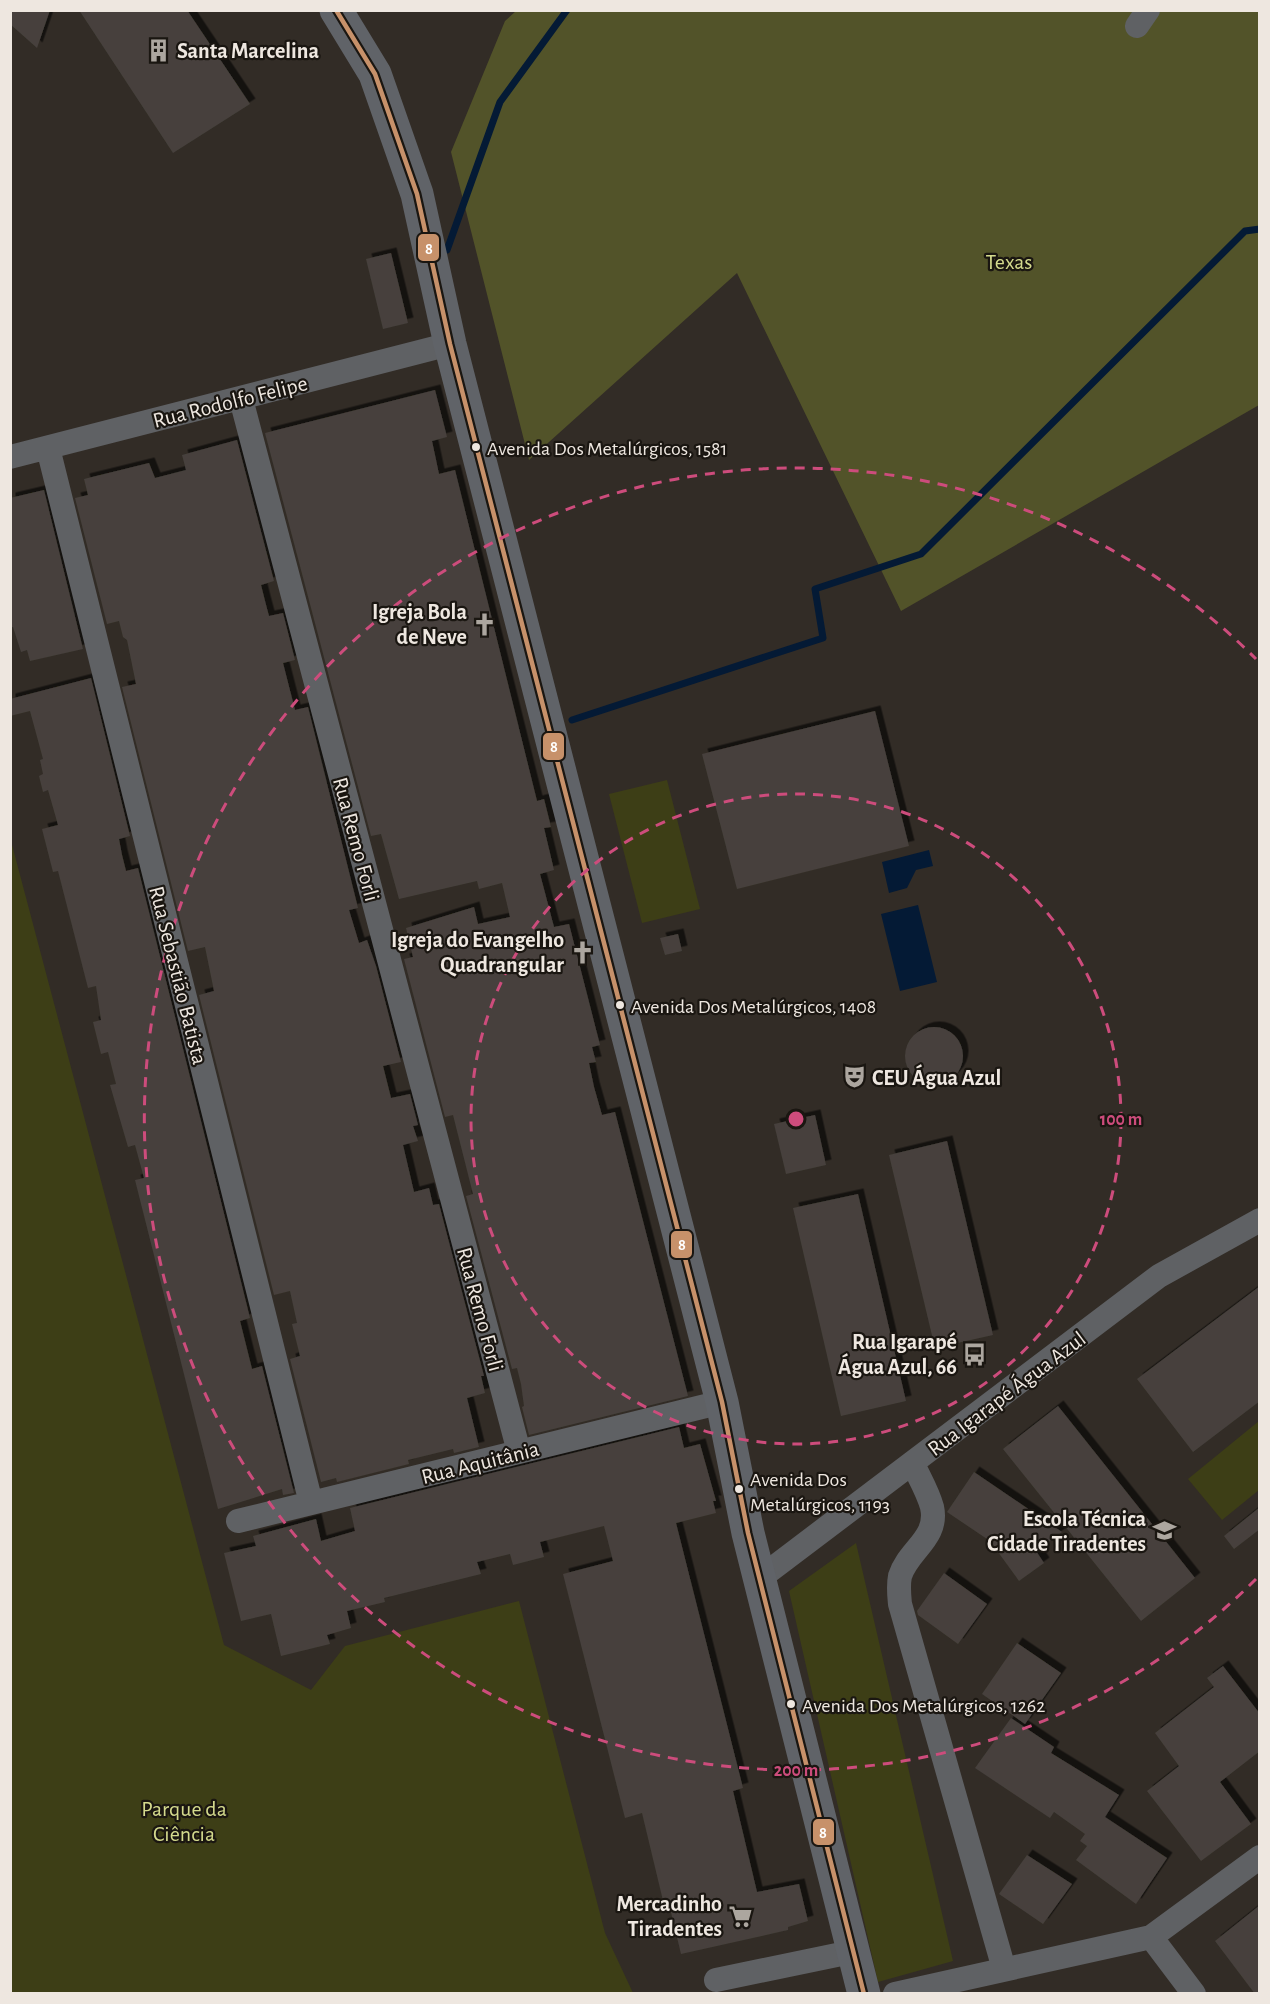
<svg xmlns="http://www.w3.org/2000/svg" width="1270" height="2004" viewBox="0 0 1270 2004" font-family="'Alegreya Sans',sans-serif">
<defs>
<filter id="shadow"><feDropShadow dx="5.5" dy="-5.5" stdDeviation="0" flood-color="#0009"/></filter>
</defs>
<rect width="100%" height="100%" fill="#322c26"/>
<path fill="#3d3e16" d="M 667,780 L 700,909 L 642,923 L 609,794 Z
M 11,841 L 224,1645 L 311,1690 L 345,1646 L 519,1601 L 605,1933 L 633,1993 L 11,1993 Z
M 1259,1421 L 1259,1490 L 1222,1520 L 1188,1479 Z
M 856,1543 L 953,1961 L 878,1982 L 789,1591 Z"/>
<path fill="#525329" d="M 516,11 L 1259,11 L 1259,405 L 901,611 L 737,273 L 529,460 L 451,152 L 505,21 Z"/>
<path fill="#041a35" d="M 929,850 L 933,866 L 916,870 L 907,888 L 889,893 L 882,862 Z
M 918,905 L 937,982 L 900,991 L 881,914 Z"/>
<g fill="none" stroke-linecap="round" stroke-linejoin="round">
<path stroke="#041a35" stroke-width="7" d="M 447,250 L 500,102 L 567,10
M 572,720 L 823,638 L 815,589 L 921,554 L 1245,231 L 1260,229"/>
</g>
<path fill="#46413c" filter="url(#shadow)" d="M 10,10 L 50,10 L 37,48 L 10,24 Z
M 79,10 L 187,10 L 250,104 L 173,153 Z
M 391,253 L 408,323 L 383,329 L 366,259 Z
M 435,390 L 447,437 L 432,441 L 439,474 L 455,470 L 537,801 L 544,799 L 551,827 L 544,828 L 554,870 L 540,874 L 554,927 L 569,924 L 600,1045 L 592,1047 L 596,1062 L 589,1063 L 594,1087 L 602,1115 L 615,1112 L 688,1396 L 529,1435 L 522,1407 L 524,1406 L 521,1384 L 517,1368 L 512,1369 L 466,1196 L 473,1194 L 453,1115 L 445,1117 L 404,959 L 413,957 L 406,928 L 474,907 L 478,924 L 510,917 L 502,883 L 479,889 L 477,881 L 399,899 L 381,834 L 371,836 L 265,433 Z
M 237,440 L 274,581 L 261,585 L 265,601 L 269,616 L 283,613 L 295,660 L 283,663 L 295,710 L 308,707 L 358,908 L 349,910 L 359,943 L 367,940 L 376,966 L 401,1062 L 383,1066 L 391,1098 L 410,1094 L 418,1125 L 413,1126 L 418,1141 L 403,1145 L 414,1192 L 429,1188 L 433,1205 L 439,1204 L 484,1376 L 481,1376 L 485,1393 L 467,1398 L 479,1447 L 454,1453 L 453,1449 L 408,1460 L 409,1464 L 337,1482 L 336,1478 L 321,1482 L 290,1359 L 300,1356 L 292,1324 L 297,1323 L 290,1291 L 274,1295 L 199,995 L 214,991 L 205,947 L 188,951 L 122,687 L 136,684 L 127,640 L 123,637 L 119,621 L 107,624 L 75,498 L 88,495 L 84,479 L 149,463 L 155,478 L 186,470 L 182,455 Z
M 44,490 L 83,649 L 30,661 L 27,650 L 21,652 L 13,627 L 10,628 L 10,498 Z
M 91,678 L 130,836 L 119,839 L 122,855 L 126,871 L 138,868 L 250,1318 L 240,1321 L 252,1369 L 262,1366 L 294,1493 L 283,1495 L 282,1489 L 218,1509 L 135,1180 L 144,1178 L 135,1145 L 128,1147 L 110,1085 L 116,1084 L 108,1052 L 101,1054 L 93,1022 L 101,1020 L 96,986 L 88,988 L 58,871 L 53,872 L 42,829 L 58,825 L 48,790 L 43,792 L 39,776 L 43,774 L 40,760 L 43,759 L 30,711 L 10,716 L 10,699 Z
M 875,711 L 909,846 L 737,889 L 702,754 Z
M 678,934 L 682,951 L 665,955 L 660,938 Z
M905 1056a29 29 0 1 1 58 0a29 29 0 1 1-58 0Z
M 815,1115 L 826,1165 L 786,1174 L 774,1124 Z
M 947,1141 L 993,1335 L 935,1348 L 889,1155 Z
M 858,1194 L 906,1401 L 841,1416 L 793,1208 Z
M 1260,1286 L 1260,1401 L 1193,1452 L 1137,1379 Z
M 1058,1406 L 1195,1578 L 1141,1621 L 1003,1449 Z
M 679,1427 L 684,1448 L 700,1444 L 716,1501 L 713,1501 L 716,1513 L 676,1523 L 743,1788 L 733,1791 L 757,1892 L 799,1884 L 808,1921 L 788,1927 L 788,1930 L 681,1954 L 670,1908 L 665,1909 L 642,1813 L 625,1818 L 563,1574 L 613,1561 L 604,1526 L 540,1542 L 544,1557 L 513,1565 L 510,1554 L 477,1562 L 481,1574 L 384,1598 L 385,1602 L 347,1611 L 351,1628 L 327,1635 L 330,1644 L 281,1656 L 271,1614 L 241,1621 L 224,1553 L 256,1546 L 253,1536 L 316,1519 L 321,1541 L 355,1531 L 350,1508 Z
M 974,1472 L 1062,1532 L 1036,1551 L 1044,1563 L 1019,1581 L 990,1541 L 947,1512 Z
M 1260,1507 L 1260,1529 L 1234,1549 L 1224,1536 Z
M 944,1573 L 987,1604 L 958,1644 L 918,1615 L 917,1611 Z
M 1017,1643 L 1061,1673 L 1025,1724 L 982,1694 Z
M 1223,1666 L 1260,1714 L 1260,1751 L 1220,1782 L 1251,1824 L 1201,1861 L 1147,1791 L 1179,1766 L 1155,1733 L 1214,1687 L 1207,1678 Z
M 1011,1718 L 1054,1747 L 1051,1753 L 1119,1795 L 1105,1817 L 1167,1858 L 1136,1904 L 1076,1860 L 1087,1846 L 1080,1841 L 1085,1834 L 1054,1812 L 1050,1818 L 975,1768 Z
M 1027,1855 L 1072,1884 L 1043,1924 L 999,1894 Z
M 1260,1905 L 1260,1994 L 1255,1994 L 1215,1941 Z"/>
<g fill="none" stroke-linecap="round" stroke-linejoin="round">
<path stroke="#5f6164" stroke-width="24" d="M 1137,26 L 1148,10
M 241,399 L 519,1452
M 48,448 L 311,1503
M 10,457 L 450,344
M 913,1464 C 919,1477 928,1492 932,1507 C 939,1538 908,1550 900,1576 C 898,1586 899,1594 900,1604 L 1004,1969
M 238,1521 L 722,1402
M 760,1578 L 1159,1276 L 1260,1220
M 1151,1937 L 1194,1994
M 716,1980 L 856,1951
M 895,1994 L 1151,1937 L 1260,1857"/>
<path stroke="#606368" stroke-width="33" d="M 336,10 L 375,74 L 417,194 L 450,344 L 722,1402 L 748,1533 L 864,1994"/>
<defs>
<path id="bus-1" d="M 336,10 L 375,74 L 417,194 L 450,344 L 722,1402 L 748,1533 L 864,1994"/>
</defs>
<use href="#bus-1" stroke="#1a1611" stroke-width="9"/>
<use href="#bus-1" stroke="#c7916a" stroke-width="4.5"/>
</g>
<g fill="none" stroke="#cd4c7c" stroke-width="3" stroke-dasharray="10 8">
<circle cx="796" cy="1119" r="325"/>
<path d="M1256 1579A651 651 0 1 1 1256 659"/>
</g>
<defs>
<symbol id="building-bare" viewBox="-9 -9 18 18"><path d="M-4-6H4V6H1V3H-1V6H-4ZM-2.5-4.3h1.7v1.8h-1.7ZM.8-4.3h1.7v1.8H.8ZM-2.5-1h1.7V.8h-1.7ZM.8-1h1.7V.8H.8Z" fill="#aca69f" stroke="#1a1611" stroke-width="2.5" paint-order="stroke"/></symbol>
<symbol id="church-bare" viewBox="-9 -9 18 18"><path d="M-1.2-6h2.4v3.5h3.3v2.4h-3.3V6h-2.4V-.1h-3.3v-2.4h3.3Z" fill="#aca69f" stroke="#1a1611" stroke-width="2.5" paint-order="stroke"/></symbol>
<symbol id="theatre-bare" viewBox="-9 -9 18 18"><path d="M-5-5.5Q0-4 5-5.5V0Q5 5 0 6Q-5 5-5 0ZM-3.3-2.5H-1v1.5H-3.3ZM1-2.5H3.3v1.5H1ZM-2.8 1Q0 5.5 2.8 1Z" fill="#aca69f" stroke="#1a1611" stroke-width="2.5" paint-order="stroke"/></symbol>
<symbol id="bus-bare" viewBox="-9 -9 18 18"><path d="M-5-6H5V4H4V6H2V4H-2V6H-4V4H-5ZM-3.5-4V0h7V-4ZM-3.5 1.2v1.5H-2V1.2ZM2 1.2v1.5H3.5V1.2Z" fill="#aca69f" stroke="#1a1611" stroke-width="2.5" paint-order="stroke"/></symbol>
<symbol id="university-bare" viewBox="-9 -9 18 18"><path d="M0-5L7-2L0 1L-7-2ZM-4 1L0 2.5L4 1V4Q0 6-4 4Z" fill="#aca69f" stroke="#1a1611" stroke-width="2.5" paint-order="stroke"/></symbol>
<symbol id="supermarket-bare" viewBox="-9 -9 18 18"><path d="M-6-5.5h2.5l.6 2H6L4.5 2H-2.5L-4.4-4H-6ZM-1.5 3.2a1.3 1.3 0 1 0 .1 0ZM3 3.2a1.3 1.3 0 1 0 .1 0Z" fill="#aca69f" stroke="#1a1611" stroke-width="2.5" paint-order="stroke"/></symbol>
</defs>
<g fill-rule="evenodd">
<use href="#building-bare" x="142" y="34" width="33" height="33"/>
<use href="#church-bare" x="468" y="608" width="33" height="33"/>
<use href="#church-bare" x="566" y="936" width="33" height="33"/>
<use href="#theatre-bare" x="838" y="1060" width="33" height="33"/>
<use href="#bus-bare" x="958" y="1338" width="33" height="33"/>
<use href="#university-bare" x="1148" y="1514" width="33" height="33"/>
<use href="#supermarket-bare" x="724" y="1900" width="33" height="33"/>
</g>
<g fill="#eee7e0" stroke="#1a1611" stroke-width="2">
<circle cx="476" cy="447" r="5"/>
<circle cx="620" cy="1005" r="5"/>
<circle cx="739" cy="1489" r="5"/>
<circle cx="791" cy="1704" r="5"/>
</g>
<g text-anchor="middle" stroke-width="4.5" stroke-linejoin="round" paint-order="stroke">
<g font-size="20" fill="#eee7e0" stroke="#1a1611" text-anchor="start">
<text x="487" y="455">Avenida Dos Metalúrgicos, 1581</text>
<text x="631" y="1013">Avenida Dos Metalúrgicos, 1408</text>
<text x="750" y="1486">Avenida Dos<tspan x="750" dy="25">Metalúrgicos, 1193</tspan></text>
<text x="802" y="1712">Avenida Dos Metalúrgicos, 1262</text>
</g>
<g font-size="22" font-weight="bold" fill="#eee7e0" stroke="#1a1611" text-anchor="end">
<text x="177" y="58" text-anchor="start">Santa Marcelina</text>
<text x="467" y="619">Igreja Bola<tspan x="467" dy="25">de Neve</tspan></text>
<text x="564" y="947">Igreja do Evangelho<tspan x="564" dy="25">Quadrangular</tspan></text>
<text x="872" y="1085" text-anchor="start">CEU Água Azul</text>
<text x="957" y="1349">Rua Igarapé<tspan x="957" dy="25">Água Azul, 66</tspan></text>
<text x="1146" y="1526">Escola Técnica<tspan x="1146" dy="25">Cidade Tiradentes</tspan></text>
<text x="722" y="1911">Mercadinho<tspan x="722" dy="25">Tiradentes</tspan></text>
</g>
<g font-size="22" fill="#d4da8d" stroke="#1a1611">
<text x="1009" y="269">Texas</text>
<text x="184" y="1816">Parque da<tspan x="184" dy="25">Ciência</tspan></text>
</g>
<g font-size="22" fill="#eee7e0" stroke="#1a1611">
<text transform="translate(230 401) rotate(-14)" y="8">Rua Rodolfo Felipe</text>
<text transform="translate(357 839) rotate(75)" y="8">Rua Remo Forli</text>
<text transform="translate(179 975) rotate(76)" y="8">Rua Sebastião Batista</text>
<text transform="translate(481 1309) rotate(75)" y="8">Rua Remo Forli</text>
<text transform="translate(1006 1393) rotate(-37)" y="8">Rua Igarapé Água Azul</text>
<text transform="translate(480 1462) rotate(-14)" y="8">Rua Aquitânia</text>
</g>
</g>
<circle cx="796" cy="1119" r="9" fill="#cd4c7c" stroke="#1a1611" stroke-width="3"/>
<g font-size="18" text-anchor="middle" font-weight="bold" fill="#cd4c7c" stroke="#1a1611" stroke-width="4.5" stroke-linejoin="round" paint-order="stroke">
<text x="1121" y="1125">100 m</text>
<text x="796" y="1776">200 m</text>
</g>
<g stroke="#1a1611" stroke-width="2">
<rect x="417" y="233" width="23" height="29" rx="6" fill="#c7916a"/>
<rect x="542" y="732" width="23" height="29" rx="6" fill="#c7916a"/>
<rect x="670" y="1230" width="23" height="29" rx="6" fill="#c7916a"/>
<rect x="812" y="1818" width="23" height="28" rx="6" fill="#c7916a"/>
</g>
<g font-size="16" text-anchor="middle" font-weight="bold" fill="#fff">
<text x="429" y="254">8</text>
<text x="554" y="752">8</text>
<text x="682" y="1250">8</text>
<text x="823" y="1838">8</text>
</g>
<rect width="1270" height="2004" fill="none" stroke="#eee7e0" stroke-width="24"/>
</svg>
